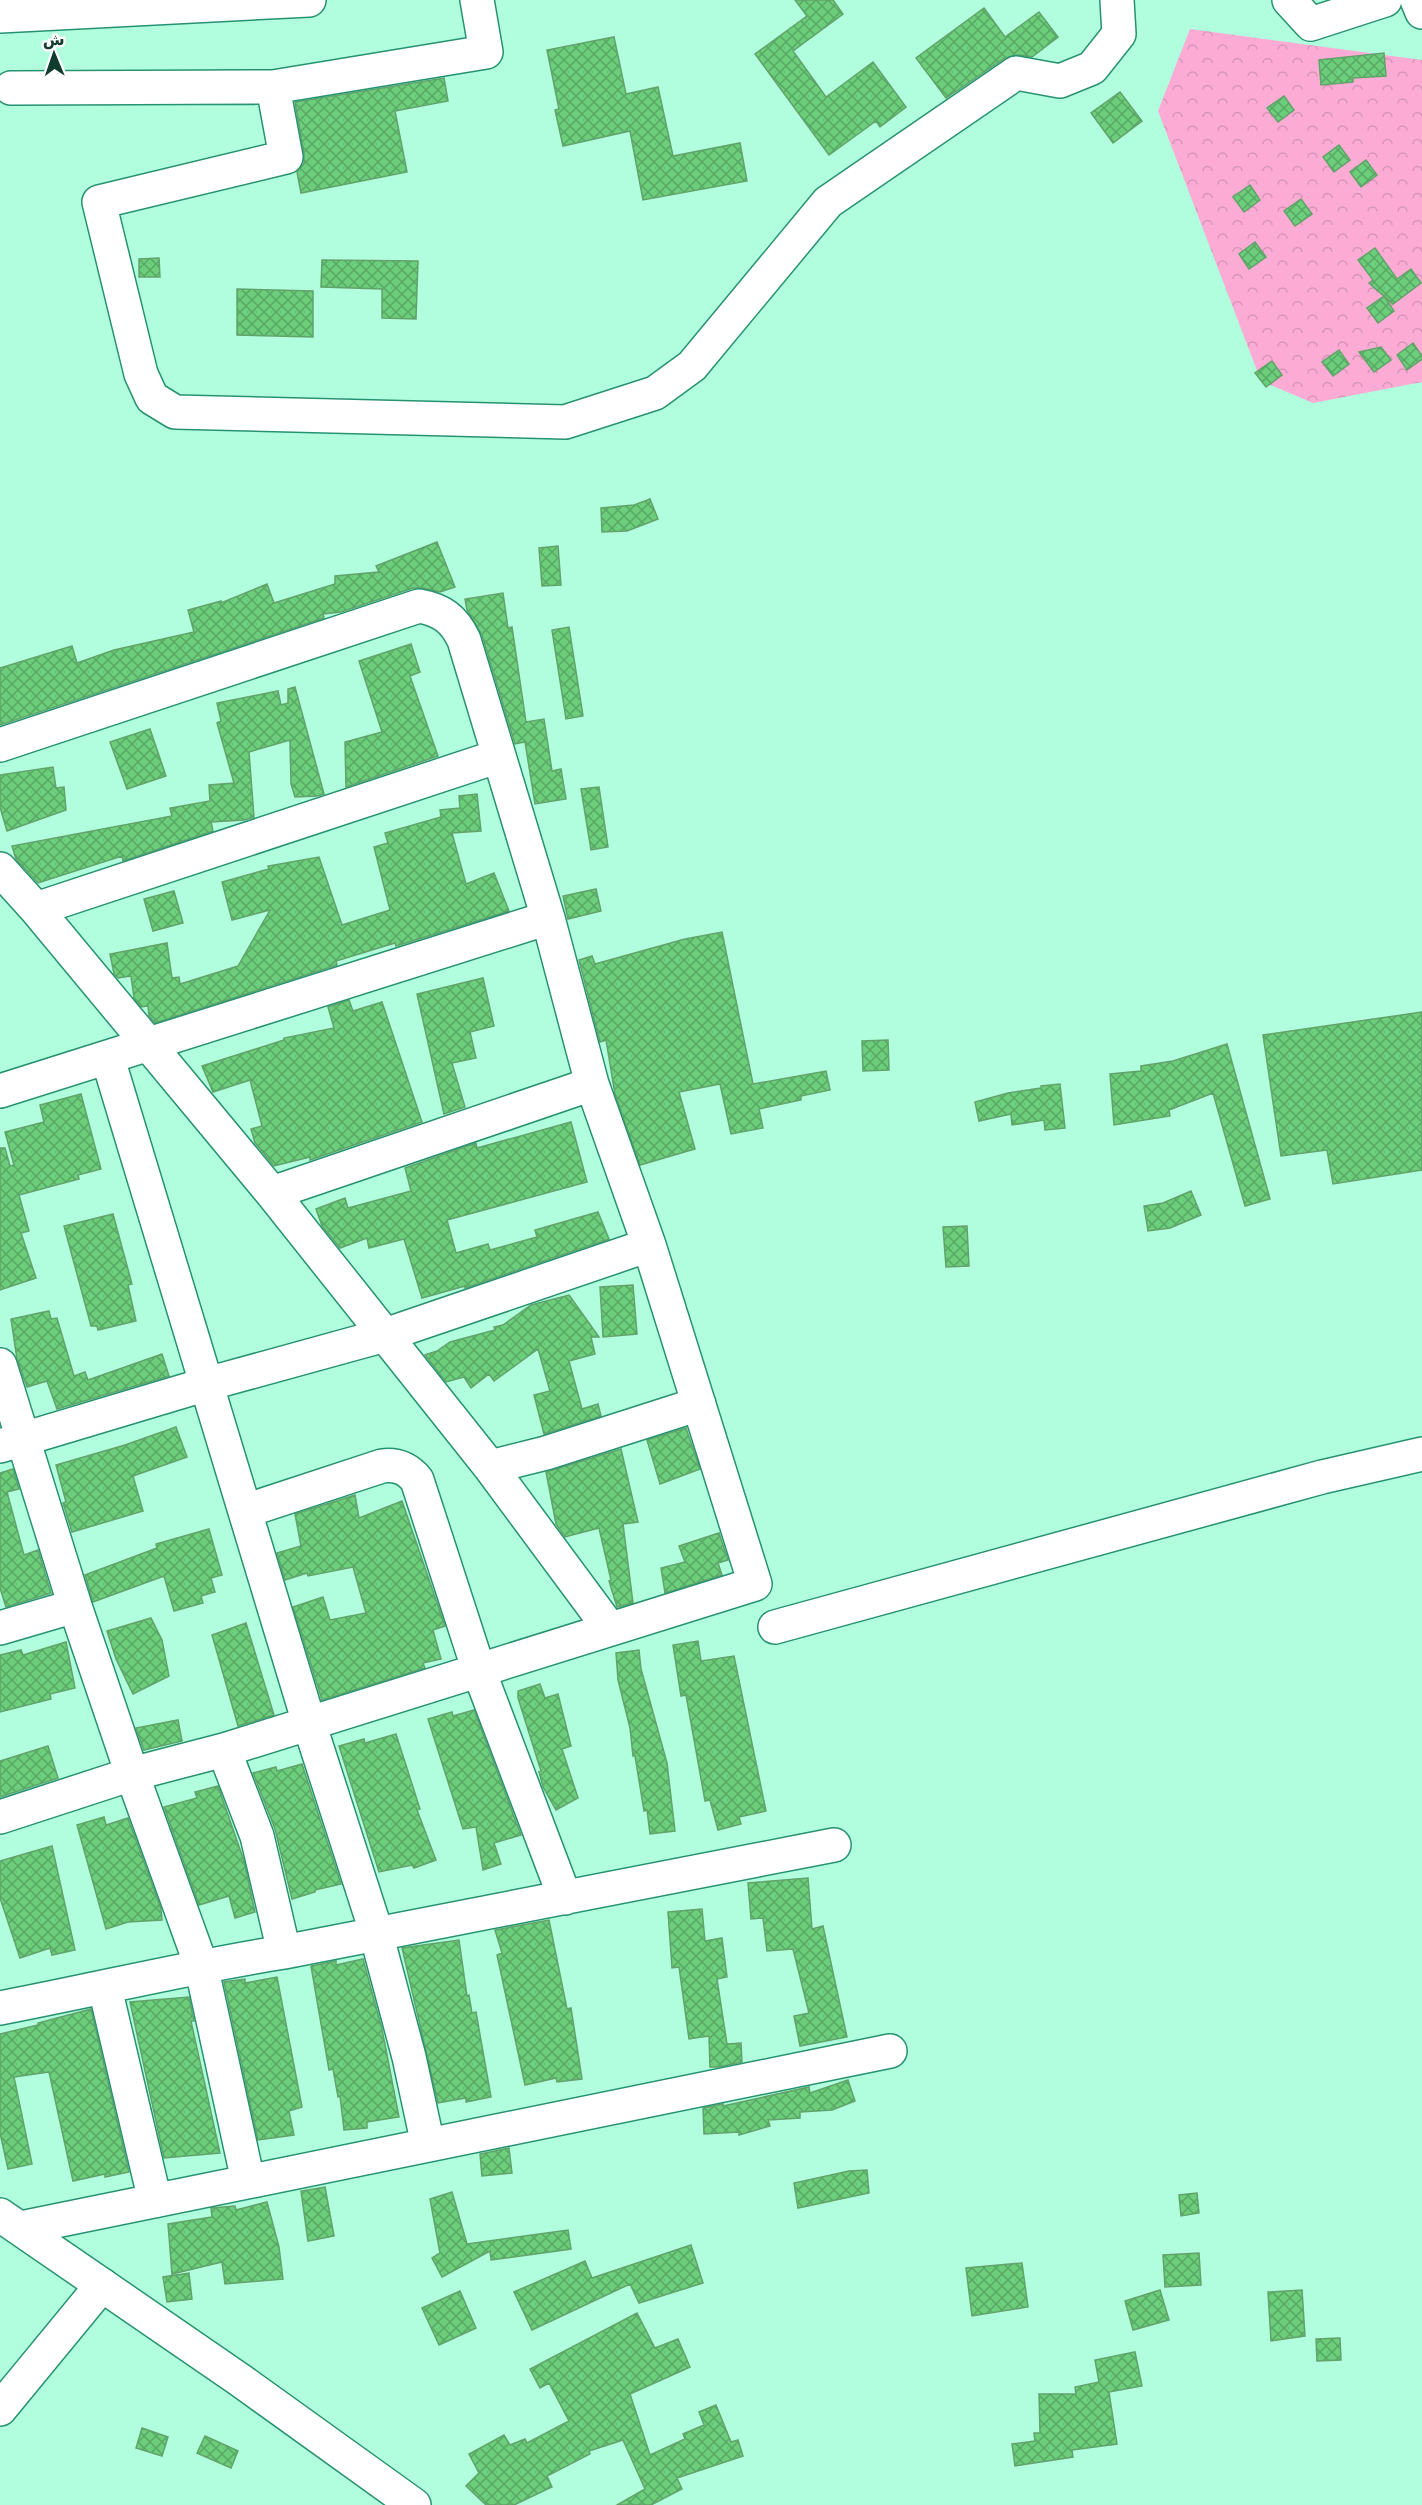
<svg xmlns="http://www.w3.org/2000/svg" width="1422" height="2505" viewBox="0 0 1422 2505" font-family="'DejaVu Sans','Noto Naskh Arabic',sans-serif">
<defs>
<pattern id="forest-crowns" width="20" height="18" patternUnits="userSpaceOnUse" patternTransform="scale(1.5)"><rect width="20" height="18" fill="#fcabd5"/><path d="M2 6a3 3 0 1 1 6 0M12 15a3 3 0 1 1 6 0" fill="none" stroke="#d794b7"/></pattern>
<pattern id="building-cross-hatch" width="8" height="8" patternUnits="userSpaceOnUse" patternTransform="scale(1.5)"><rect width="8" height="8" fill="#6cce7b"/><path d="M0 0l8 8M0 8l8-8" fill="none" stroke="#57a865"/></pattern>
</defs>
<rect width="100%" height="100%" fill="#b1fedf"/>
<path fill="url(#forest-crowns)" d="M 1190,29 L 1422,60 L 1422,382 L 1313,403 L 1261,381 L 1158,111 Z"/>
<path fill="url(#building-cross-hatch)" stroke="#61a36a" stroke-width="1.5" d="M 795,0 L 833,0 L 843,14 L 793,51 L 826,97 L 873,62 L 906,107 L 880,127 L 876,121 L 829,155 L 755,54 L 807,16 Z
M 984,8 L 1005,37 L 1039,12 L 1058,37 L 1032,57 L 1018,55 L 1005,58 L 946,98 L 916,58 Z
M 614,37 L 626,94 L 658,87 L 673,156 L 740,143 L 747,181 L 643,200 L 630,131 L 563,146 L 555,110 L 559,109 L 547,50 Z
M 1384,53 L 1386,76 L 1353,78 L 1353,82 L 1321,85 L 1319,60 Z
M 444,78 L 448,101 L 395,111 L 407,172 L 301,193 L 297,172 L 304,163 L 304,154 L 295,102 Z
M 1120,92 L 1142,121 L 1113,143 L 1091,113 Z
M 1284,96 L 1294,110 L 1278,122 L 1267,108 Z
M 1339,145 L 1350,160 L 1334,172 L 1323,157 Z
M 1366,160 L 1377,175 L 1361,187 L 1350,172 Z
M 1250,185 L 1260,200 L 1244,212 L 1233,197 Z
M 1301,199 L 1312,214 L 1295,226 L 1284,211 Z
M 1255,242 L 1266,257 L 1249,269 L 1239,254 Z
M 1375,248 L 1397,279 L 1411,269 L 1421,283 L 1393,304 L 1369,283 L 1373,280 L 1358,260 Z
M 159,258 L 160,277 L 139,277 L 139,259 Z
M 322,260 L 418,261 L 416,319 L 382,318 L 382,289 L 321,287 Z
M 237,289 L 313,291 L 313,337 L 237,335 Z
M 1384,296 L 1394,311 L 1378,323 L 1367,308 Z
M 1413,343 L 1422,356 L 1422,359 L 1407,370 L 1397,355 Z
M 1381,347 L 1391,360 L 1374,372 L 1359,352 Z
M 1339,350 L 1349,364 L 1333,376 L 1322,362 Z
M 1272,361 L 1282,375 L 1266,387 L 1255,373 Z
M 650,499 L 658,519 L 627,531 L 602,532 L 601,508 L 634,505 Z
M 437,542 L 455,587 L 440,592 L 423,588 L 413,588 L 341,612 L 323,614 L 324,618 L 0,725 L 0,668 L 72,646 L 77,663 L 114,650 L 194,632 L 188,610 L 221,601 L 221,603 L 267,584 L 274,603 L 335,584 L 335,576 L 379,572 L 376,566 Z
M 558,546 L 561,585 L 542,586 L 539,548 Z
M 503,593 L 508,628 L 512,627 L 526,722 L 544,719 L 552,771 L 561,769 L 566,799 L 535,804 L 525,742 L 515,744 L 482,635 L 467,610 L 465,599 Z
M 569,627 L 583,716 L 566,719 L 552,630 Z
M 411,644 L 420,672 L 410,676 L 438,756 L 346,787 L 345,742 L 382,732 L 359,661 Z
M 295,687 L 324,794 L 317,796 L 295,797 L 291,784 L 290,740 L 249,752 L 254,817 L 244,820 L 211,822 L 213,831 L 123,861 L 122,856 L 38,883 L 16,859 L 12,846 L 172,816 L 170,808 L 210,801 L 209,785 L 234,783 L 217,723 L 221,721 L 217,703 L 278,691 L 281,705 L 288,703 L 288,689 Z
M 150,729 L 166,776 L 127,789 L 110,742 Z
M 53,767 L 56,788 L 64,787 L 66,810 L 7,831 L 0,807 L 0,775 Z
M 599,787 L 608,847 L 591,850 L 581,789 Z
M 477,794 L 481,831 L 452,833 L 466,884 L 494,873 L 509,911 L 396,946 L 395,943 L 336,961 L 337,965 L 155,1023 L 149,1016 L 148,1006 L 141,1007 L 134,998 L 131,976 L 118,978 L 114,974 L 110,954 L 167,943 L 172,978 L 179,977 L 180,984 L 238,966 L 270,910 L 232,920 L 222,882 L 269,869 L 268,866 L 319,857 L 342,925 L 390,910 L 374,847 L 388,843 L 385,833 L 441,817 L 440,810 L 460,808 L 459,796 Z
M 596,889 L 601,911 L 568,919 L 563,896 Z
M 174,891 L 183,923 L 153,931 L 144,899 Z
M 722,932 L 753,1084 L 826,1071 L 830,1090 L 801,1096 L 801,1100 L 759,1109 L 763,1128 L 731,1134 L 720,1084 L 679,1092 L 695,1149 L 640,1165 L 615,1094 L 606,1040 L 600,1042 L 579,960 L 592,956 L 595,964 L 685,939 Z
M 483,978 L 494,1026 L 470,1032 L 476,1058 L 452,1063 L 465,1107 L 444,1114 L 417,994 Z
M 349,1000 L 353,1011 L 382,1002 L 422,1122 L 310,1160 L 310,1157 L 274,1166 L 255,1143 L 251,1129 L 262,1126 L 250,1080 L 213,1092 L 202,1066 L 284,1040 L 284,1038 L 334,1028 L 328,1007 Z
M 1422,1012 L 1422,1170 L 1333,1184 L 1327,1150 L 1281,1156 L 1263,1035 Z
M 888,1040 L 889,1070 L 863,1071 L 862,1041 Z
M 1227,1044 L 1270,1199 L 1245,1206 L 1213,1093 L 1169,1110 L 1170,1116 L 1114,1125 L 1110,1074 L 1141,1071 L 1141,1066 L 1173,1061 Z
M 1060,1084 L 1065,1128 L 1045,1130 L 1044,1120 L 1012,1125 L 1011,1114 L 979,1121 L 975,1102 L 1008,1093 L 1041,1088 L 1041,1086 Z
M 81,1094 L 101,1169 L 78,1175 L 79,1179 L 19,1195 L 29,1231 L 21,1233 L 36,1278 L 0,1290 L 0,1148 L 5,1148 L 10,1166 L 14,1165 L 5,1132 L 44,1122 L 40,1105 Z
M 571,1122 L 587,1182 L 447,1220 L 456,1253 L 488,1244 L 490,1250 L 537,1237 L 535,1230 L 598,1212 L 609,1239 L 465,1288 L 465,1286 L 422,1298 L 404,1239 L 369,1248 L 367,1238 L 340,1248 L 322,1226 L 316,1209 L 345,1198 L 348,1208 L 411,1191 L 405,1168 L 476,1143 L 477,1148 Z
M 1191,1191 L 1201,1215 L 1170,1228 L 1148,1231 L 1144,1206 L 1163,1203 Z
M 113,1214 L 132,1284 L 128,1285 L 136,1321 L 98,1330 L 97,1326 L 91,1326 L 64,1226 Z
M 967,1226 L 969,1266 L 946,1267 L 943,1227 Z
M 633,1285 L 637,1334 L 603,1337 L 600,1287 Z
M 569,1295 L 599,1337 L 591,1337 L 595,1354 L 569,1361 L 582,1409 L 598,1404 L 601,1416 L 544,1434 L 534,1395 L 550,1391 L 538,1349 L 494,1381 L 489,1374 L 471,1388 L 464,1377 L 446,1382 L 425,1355 L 437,1351 L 450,1342 L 495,1330 L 494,1327 L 503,1325 L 531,1305 Z
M 49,1311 L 51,1319 L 57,1318 L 74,1376 L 85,1372 L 88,1380 L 162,1354 L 169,1376 L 57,1409 L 47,1381 L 27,1387 L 17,1359 L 11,1319 Z
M 176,1427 L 187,1457 L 133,1476 L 143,1511 L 72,1532 L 63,1503 L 66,1502 L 56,1465 L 125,1445 Z
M 686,1428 L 700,1469 L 660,1484 L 647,1440 Z
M 621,1449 L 638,1522 L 623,1524 L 633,1603 L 617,1607 L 609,1581 L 611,1580 L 599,1528 L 565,1537 L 556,1524 L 546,1472 Z
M 13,1469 L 19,1489 L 7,1492 L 24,1555 L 38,1550 L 51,1593 L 6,1607 L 0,1588 L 0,1473 Z
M 355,1495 L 359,1518 L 402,1501 L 445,1626 L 433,1630 L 441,1659 L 423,1663 L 425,1668 L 322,1700 L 293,1607 L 323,1597 L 330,1620 L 366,1613 L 353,1567 L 308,1576 L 307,1573 L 285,1580 L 277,1553 L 301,1546 L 295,1514 Z
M 209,1529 L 222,1575 L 211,1578 L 215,1592 L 201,1596 L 203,1603 L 174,1611 L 164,1576 L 93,1602 L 85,1575 L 157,1548 L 156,1544 Z
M 719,1533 L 728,1560 L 718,1563 L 722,1575 L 665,1593 L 661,1568 L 685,1562 L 679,1546 Z
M 151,1618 L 162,1640 L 169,1676 L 133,1694 L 116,1659 L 107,1631 Z
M 246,1623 L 274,1715 L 238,1726 L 212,1635 Z
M 698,1641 L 701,1661 L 734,1656 L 766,1811 L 739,1817 L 741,1824 L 718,1830 L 710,1800 L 705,1801 L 686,1695 L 681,1696 L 673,1645 Z
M 66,1642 L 75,1688 L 50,1694 L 51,1699 L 0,1712 L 0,1655 L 21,1650 L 23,1655 Z
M 639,1650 L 641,1669 L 667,1763 L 675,1831 L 650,1834 L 647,1810 L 644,1811 L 635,1756 L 633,1756 L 630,1728 L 618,1680 L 616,1653 Z
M 540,1684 L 545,1698 L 558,1694 L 571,1746 L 562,1749 L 578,1798 L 556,1810 L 543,1787 L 539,1772 L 541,1771 L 518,1698 L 518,1691 Z
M 474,1710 L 521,1835 L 494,1843 L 501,1864 L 483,1870 L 476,1827 L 463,1829 L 428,1719 L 452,1712 L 453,1716 Z
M 178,1720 L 182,1741 L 144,1750 L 136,1728 Z
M 396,1734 L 420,1809 L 417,1810 L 436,1860 L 414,1868 L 412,1865 L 379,1872 L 339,1746 L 364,1739 L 365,1743 Z
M 48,1746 L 58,1778 L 0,1797 L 0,1761 Z
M 302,1764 L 341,1884 L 315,1890 L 315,1892 L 292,1899 L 275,1829 L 253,1773 L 276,1767 L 277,1771 Z
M 218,1786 L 244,1861 L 255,1912 L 235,1918 L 229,1896 L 199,1905 L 164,1807 L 197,1798 L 195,1792 Z
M 104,1817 L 106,1825 L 128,1818 L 161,1909 L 162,1920 L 128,1922 L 106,1929 L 77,1825 Z
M 52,1846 L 75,1950 L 52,1955 L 50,1948 L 20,1958 L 0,1898 L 0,1861 Z
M 808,1878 L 812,1929 L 823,1926 L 847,2037 L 800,2046 L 794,2016 L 809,2013 L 793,1949 L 767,1951 L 763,1918 L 751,1919 L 748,1883 Z
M 702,1909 L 705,1941 L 722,1938 L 727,1977 L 717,1979 L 727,2044 L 741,2043 L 742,2062 L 719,2067 L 710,2067 L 709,2036 L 689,2039 L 679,1967 L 672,1968 L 668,1912 Z
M 549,1920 L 567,2009 L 571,2008 L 582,2079 L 557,2082 L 556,2078 L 525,2085 L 497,1955 L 502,1953 L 495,1930 Z
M 459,1940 L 467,1996 L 469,1995 L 472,2013 L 476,2012 L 491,2097 L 466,2102 L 466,2098 L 438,2103 L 402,1948 Z
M 363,1959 L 382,2029 L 399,2117 L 367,2122 L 367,2128 L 344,2130 L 340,2096 L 338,2097 L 333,2069 L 329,2070 L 311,1966 L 336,1961 L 336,1965 Z
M 277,1977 L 302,2107 L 289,2111 L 294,2135 L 258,2140 L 224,1982 L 245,1979 L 245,1983 Z
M 189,1997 L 194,2021 L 191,2021 L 220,2153 L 164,2158 L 130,2002 Z
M 91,2009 L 129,2172 L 105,2177 L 105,2174 L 73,2181 L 49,2072 L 14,2077 L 32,2164 L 8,2169 L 0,2133 L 0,2034 L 38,2025 L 38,2023 Z
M 848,2080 L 855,2101 L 832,2110 L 800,2112 L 800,2118 L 768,2120 L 770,2126 L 739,2135 L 739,2132 L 704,2134 L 703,2108 L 723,2104 L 723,2106 L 809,2087 L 810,2093 Z
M 509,2148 L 512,2173 L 482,2176 L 480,2154 Z
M 867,2170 L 869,2193 L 798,2208 L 794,2183 L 849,2171 Z
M 325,2187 L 334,2236 L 308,2241 L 301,2191 Z
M 452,2192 L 467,2244 L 568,2230 L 571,2249 L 491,2260 L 490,2251 L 442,2277 L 432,2258 L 440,2253 L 430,2199 Z
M 1197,2193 L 1199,2213 L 1181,2216 L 1179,2195 Z
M 267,2202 L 279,2247 L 283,2279 L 225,2284 L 222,2262 L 172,2274 L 168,2224 L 212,2217 L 211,2208 L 235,2206 L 236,2210 Z
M 691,2245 L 703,2283 L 639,2303 L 630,2284 L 532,2330 L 514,2292 L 585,2261 L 592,2278 Z
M 1199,2253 L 1201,2285 L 1165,2287 L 1163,2255 Z
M 1022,2263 L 1028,2307 L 972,2316 L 966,2268 Z
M 189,2273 L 192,2299 L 167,2302 L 163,2277 Z
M 1160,2290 L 1169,2320 L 1133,2330 L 1125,2301 Z
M 1302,2290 L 1305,2336 L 1271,2341 L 1268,2292 Z
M 460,2291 L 476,2328 L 439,2345 L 422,2308 Z
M 637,2313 L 655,2348 L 678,2339 L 690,2367 L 630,2394 L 650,2455 L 685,2439 L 683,2434 L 704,2425 L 699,2412 L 716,2405 L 731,2442 L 738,2440 L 743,2456 L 677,2478 L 682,2489 L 651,2505 L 617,2505 L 645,2489 L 623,2440 L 589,2451 L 590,2454 L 547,2476 L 552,2487 L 514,2505 L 486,2505 L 466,2486 L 479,2473 L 469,2454 L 504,2435 L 510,2445 L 525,2439 L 527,2443 L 569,2421 L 549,2383 L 540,2388 L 530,2369 Z
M 1340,2338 L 1341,2360 L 1317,2361 L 1316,2339 Z
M 1135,2352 L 1142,2386 L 1109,2392 L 1117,2444 L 1072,2450 L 1073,2457 L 1015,2466 L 1012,2444 L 1035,2441 L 1034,2433 L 1040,2433 L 1039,2394 L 1076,2394 L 1075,2387 L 1099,2382 L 1095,2360 Z
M 142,2428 L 168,2437 L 162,2456 L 136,2448 Z
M 205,2436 L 238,2451 L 231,2468 L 197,2453 Z"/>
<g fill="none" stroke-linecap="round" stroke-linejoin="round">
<defs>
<path id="minor" d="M 477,0 L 486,52 L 273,87 L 286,157 L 99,202 L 141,374 L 152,398 L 175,412 L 565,422 L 655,393 L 692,366 L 828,202 L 1016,73 L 1060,81 L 1092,68 L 1119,34 L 1117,0
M 1289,0 L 1311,24 L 1385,0
M 1417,0 L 1422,12
M 0,16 L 309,0
M 11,88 L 273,87
M 0,745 L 419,606 C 442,610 454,619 464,640 L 548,918 L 592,1084 L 649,1245 L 755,1584 L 224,1750 L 132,1774 L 0,1817
M 0,869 L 36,909 L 272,1193 L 385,1335 L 490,1467 L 610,1629
M 36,909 L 499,756
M 108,1059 L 309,1723 L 373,1922 L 409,2057 L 428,2145
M 0,1091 L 548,918
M 272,1193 L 592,1084
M 0,1365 L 75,1606 L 132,1774 L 201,1965 L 248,2181
M 0,1446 L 207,1384 L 385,1335 L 649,1245
M 490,1467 L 546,1453 L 699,1404
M 245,1511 L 382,1466 C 397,1464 407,1468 417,1480 L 479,1671 L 565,1898
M 775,1627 L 1322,1477 L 1422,1454
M 0,1628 L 75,1606
M 224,1750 L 257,1836 L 284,1952
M 105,1988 L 155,2201
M 0,2008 C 95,1990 188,1967 284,1952 L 834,1845
M 21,2228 L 890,2051
M 0,2409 L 102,2285"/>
<path id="major" d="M 0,2215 L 240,2380 L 414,2505"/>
</defs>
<use href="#minor" stroke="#279270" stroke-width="36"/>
<use href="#major" stroke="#279270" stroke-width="36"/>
<use href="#minor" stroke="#fff" stroke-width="33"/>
<use href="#major" stroke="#fff" stroke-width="33"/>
</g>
<g transform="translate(54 54) rotate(358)" stroke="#ffffff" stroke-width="4.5" paint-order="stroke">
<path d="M0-4.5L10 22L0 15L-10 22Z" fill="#103b2d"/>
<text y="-9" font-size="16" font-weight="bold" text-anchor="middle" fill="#103b2d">ش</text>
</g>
</svg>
